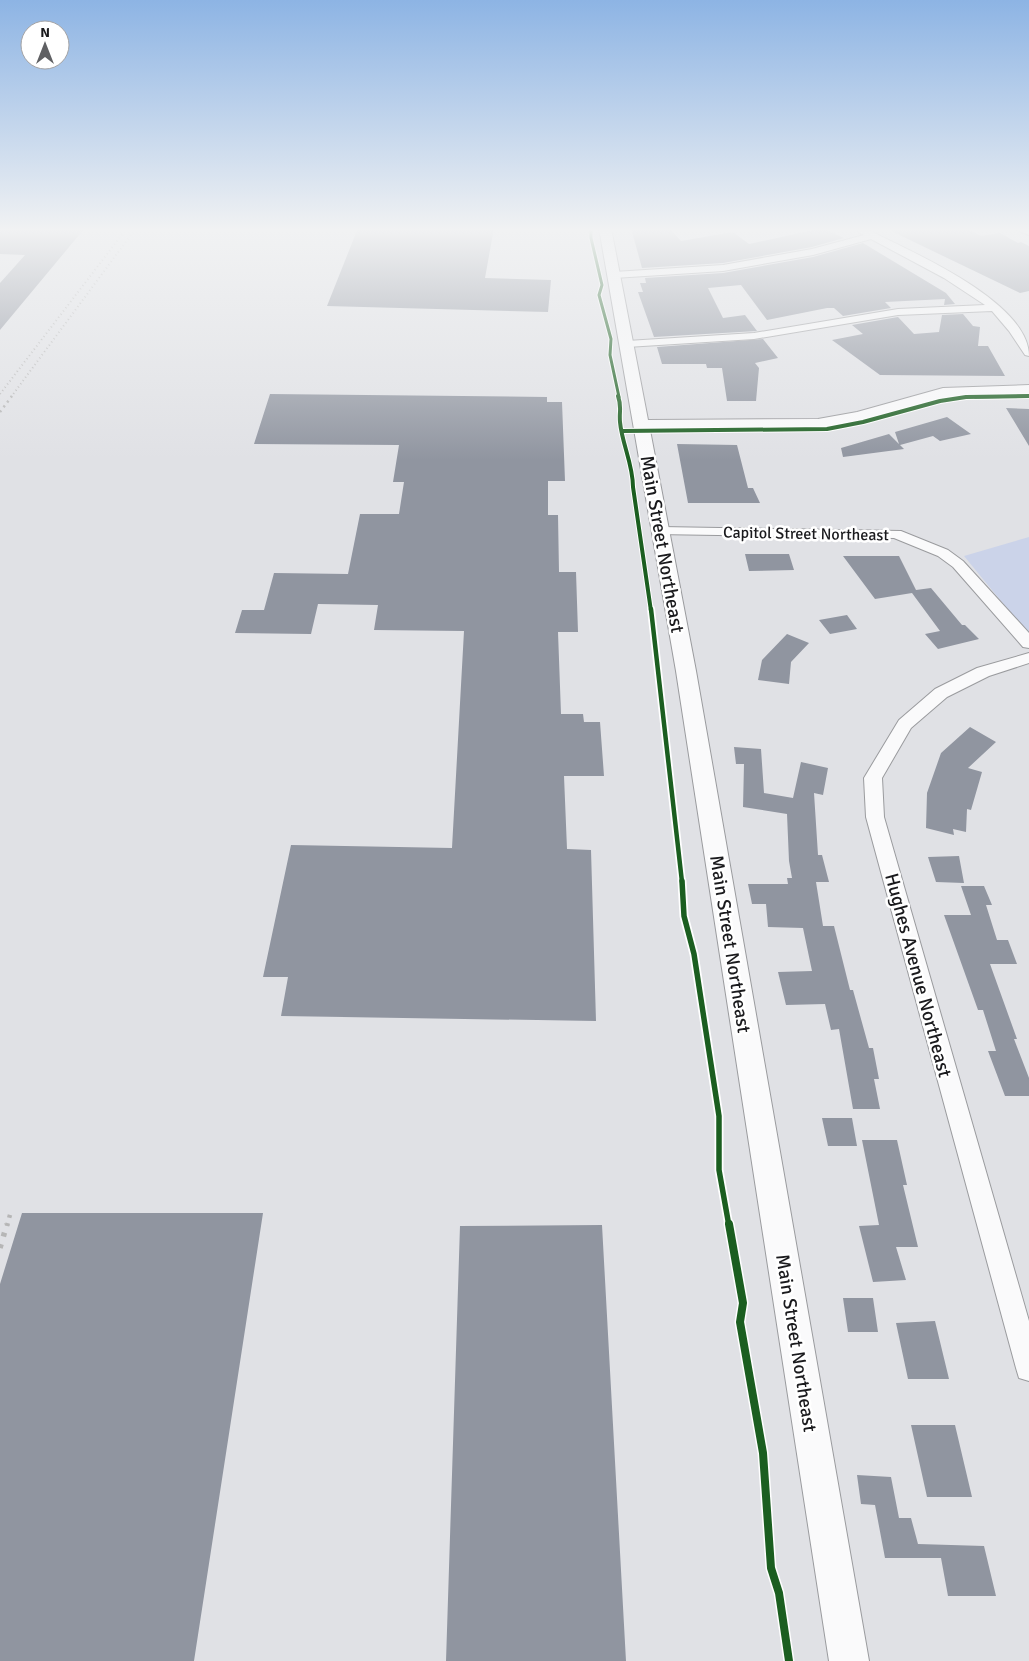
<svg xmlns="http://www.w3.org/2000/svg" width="1029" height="1661" viewBox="0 0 1029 1661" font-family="Signika,sans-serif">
<rect width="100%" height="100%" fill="#e0e1e5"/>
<path fill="#cbd3e9" d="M 1029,537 L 1029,635 L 964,556 Z"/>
<path fill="#9095a0" d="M 0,228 L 84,229 L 0,330 L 0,283 L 25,255 L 0,254 Z
M 358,228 L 494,228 L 485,278 L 551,280 L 548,312 L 327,306 Z
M 631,228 L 669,228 L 681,241 L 733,232 L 749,244 L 822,228 L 844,238 L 812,247 L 723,263 L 642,268 Z
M 885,228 L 966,228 L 981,236 L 1000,233 L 1018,243 L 1021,242 L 1029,246 L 1029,291 L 1020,293 Z
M 863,243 L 946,293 L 955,304 L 944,305 L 945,299 L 885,302 L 891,308 L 843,316 L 834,308 L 827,308 L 767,320 L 741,285 L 708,288 L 723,318 L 745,315 L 757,331 L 654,337 L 638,292 L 643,292 L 640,283 L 646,283 L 645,278 L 723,273 L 813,257 Z
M 963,314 L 973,326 L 980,327 L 978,346 L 988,346 L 1005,376 L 880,375 L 832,340 L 863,334 L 852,325 L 898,317 L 914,334 L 939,332 L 942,315 Z
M 763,339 L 778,358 L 755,363 L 759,368 L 756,401 L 727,401 L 722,368 L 707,368 L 706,364 L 662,364 L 657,347 Z
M 270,394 L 547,397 L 547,402 L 562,402 L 565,481 L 548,481 L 548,515 L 558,515 L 559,572 L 576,572 L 578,632 L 558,632 L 561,714 L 583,714 L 584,722 L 600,722 L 604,776 L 564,776 L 567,849 L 591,850 L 596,1021 L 281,1016 L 288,977 L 263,977 L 291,845 L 452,848 L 464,631 L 374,630 L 378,605 L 318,604 L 311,634 L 235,633 L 242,610 L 264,610 L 274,573 L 348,574 L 360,514 L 399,514 L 404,482 L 393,482 L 399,445 L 254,444 Z
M 1006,408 L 1029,409 L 1029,446 Z
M 947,417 L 971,434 L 940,441 L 933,436 L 900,445 L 904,449 L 843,457 L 841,448 L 889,434 L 899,444 L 895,432 Z
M 677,444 L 737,445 L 748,488 L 753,488 L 760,503 L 688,503 Z
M 745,554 L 789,554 L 794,570 L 749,571 Z
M 843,556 L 899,556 L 916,590 L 931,588 L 962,625 L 965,625 L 979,639 L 938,649 L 925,634 L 940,631 L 912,593 L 875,599 Z
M 847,615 L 857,629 L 830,634 L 819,620 Z
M 787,634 L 809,643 L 791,662 L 789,684 L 758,680 L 762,660 Z
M 970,727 L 996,742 L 968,768 L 982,772 L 971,810 L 967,809 L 966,832 L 953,829 L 954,835 L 926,828 L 927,793 L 941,753 Z
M 734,747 L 761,749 L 764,793 L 793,798 L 801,762 L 828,768 L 823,795 L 814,793 L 818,855 L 822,855 L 829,882 L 816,882 L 823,926 L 834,926 L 850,990 L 853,990 L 869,1048 L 873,1048 L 879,1079 L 874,1079 L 880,1109 L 853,1109 L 839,1029 L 831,1030 L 825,1004 L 786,1005 L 778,972 L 812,971 L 803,928 L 768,927 L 766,904 L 752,904 L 748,884 L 788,884 L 787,878 L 792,878 L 789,861 L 787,814 L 743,807 L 744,764 L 736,764 Z
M 959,856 L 964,883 L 936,882 L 928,857 Z
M 961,886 L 984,886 L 992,905 L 986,905 L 997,940 L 1008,940 L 1017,964 L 990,964 L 1017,1039 L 1014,1039 L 1029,1078 L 1029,1096 L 1005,1096 L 988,1051 L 996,1051 L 983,1010 L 978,1010 L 944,915 L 971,915 Z
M 822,1118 L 852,1118 L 857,1146 L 828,1146 Z
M 862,1140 L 897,1140 L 907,1185 L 903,1185 L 918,1247 L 896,1247 L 906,1280 L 873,1282 L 859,1226 L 879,1225 Z
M 22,1213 L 263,1213 L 194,1661 L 0,1661 L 0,1284 Z
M 602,1225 L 626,1661 L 446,1661 L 460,1226 Z
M 843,1298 L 873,1298 L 878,1332 L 848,1332 Z
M 935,1321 L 949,1379 L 908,1379 L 896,1323 Z
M 911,1425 L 955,1425 L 972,1497 L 927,1497 Z
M 857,1475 L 891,1477 L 899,1518 L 911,1518 L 918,1544 L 984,1546 L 996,1596 L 948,1596 L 941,1558 L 885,1558 L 875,1505 L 861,1504 Z"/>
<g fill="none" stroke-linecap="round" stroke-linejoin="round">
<defs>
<path id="minor" d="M 858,228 L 864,228 C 908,250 1029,301 1029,356 L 1025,355 L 1009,331 L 992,311 L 898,315 L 754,339 L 627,347 L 621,344 L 627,341 L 754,333 L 898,309 L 985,305 L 944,278 L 871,239 L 813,255 L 723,271 L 614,278 L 609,275 L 614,272 L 723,265 L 812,249 L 864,235 L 858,232 Z
M 1015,228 L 1029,229 L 1029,235 L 1016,230 Z
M 661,527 L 901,531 L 948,550 L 963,561 L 1029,633 L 1029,648 L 1023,647 L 953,567 L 938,556 L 894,538 L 656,534 L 654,531 L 656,528 Z
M 1029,653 L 1029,663 L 989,676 L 947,697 L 911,728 L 882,778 L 884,817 L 1029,1321 L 1029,1381 L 1019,1378 L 1016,1368 L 866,817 L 864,778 L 899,720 L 935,689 L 977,668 Z"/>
<path id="tertiary" d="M 599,228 L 611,228 L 648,420 L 818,419 L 857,412 L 943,388 L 1029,385 L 1029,395 L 944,398 L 859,421 L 818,429 L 650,430 L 696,671 L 869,1661 L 829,1661 L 676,671 Z"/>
</defs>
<use href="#minor" stroke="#9a9b9e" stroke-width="2"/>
<use href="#tertiary" stroke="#9a9b9e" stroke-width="2"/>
<use href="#minor" fill="#fafafb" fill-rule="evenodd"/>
<use href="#tertiary" fill="#fafafb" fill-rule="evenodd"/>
<path stroke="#b6b6b6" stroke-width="2" stroke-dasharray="1 3" stroke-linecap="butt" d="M 0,394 L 127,228
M 11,397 L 136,228"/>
<path stroke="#b6b6b6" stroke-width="2.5" stroke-dasharray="2 4" stroke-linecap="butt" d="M 0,412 L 12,396"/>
<path stroke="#b6b6b6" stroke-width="4.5" stroke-dasharray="3 5.5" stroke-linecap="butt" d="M 7,1226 L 11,1211"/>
<path stroke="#b6b6b6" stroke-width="5.5" stroke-dasharray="4 8" stroke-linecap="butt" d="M 0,1248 L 7,1224"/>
<defs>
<path id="cycleway-far4" d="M 591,228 L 591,238 L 602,285 L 599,295 L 611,339 L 610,355 L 619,397
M 975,397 L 1029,396"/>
<path id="cycleway-far3" d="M 618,396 C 622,407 619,411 620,422 C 622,444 633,464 633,487 L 651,611
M 622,431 L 827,429 L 863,422 L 940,401 L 966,397 L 1029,396"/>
<path id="cycleway-far2" d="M 651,609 L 682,882"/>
<path id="cycleway-far1" d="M 682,881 L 684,916 L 694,954 L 719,1116 L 719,1170 L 729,1226"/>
<path id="cycleway" d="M 729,1224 L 743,1303 L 740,1322 L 763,1453 L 771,1568 L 779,1593 L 789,1661"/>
</defs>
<use href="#cycleway-far4" stroke="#fff" stroke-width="5"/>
<use href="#cycleway-far3" stroke="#fff" stroke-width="6"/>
<use href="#cycleway-far2" stroke="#fff" stroke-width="8"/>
<use href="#cycleway-far1" stroke="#fff" stroke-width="9"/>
<use href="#cycleway" stroke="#fff" stroke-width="11"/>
<use href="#cycleway-far4" stroke="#1b5e20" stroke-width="3"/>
<use href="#cycleway-far3" stroke="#1b5e20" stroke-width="4"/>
<use href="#cycleway-far2" stroke="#1b5e20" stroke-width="4.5"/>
<use href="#cycleway-far1" stroke="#1b5e20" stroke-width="5.5"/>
<use href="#cycleway" stroke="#1b5e20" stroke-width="8"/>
</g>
<linearGradient id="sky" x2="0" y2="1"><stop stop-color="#8db4e4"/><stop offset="0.5" stop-color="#f1f2f3"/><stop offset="1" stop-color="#f1f2f3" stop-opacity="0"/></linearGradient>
<rect width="1029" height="460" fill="url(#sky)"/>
<g text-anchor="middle" stroke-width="5" stroke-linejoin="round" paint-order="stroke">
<g font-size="16" fill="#1a1a1d" stroke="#fff">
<text transform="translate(806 533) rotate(1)" y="6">Capitol Street Northeast</text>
</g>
<g font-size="19" fill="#1a1a1d" stroke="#fff">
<text transform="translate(663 544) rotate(80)" y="7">Main Street Northeast</text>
<text transform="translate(731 944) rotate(81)" y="7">Main Street Northeast</text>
<text transform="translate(919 975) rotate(75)" y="7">Hughes Avenue Northeast</text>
<text transform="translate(797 1343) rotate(81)" y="7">Main Street Northeast</text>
</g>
</g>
<g transform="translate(45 45)"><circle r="24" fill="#ffffff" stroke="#a3a3a5"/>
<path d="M0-4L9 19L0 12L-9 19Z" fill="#5f6063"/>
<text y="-8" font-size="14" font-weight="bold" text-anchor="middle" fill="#1a1a1d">N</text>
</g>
</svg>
